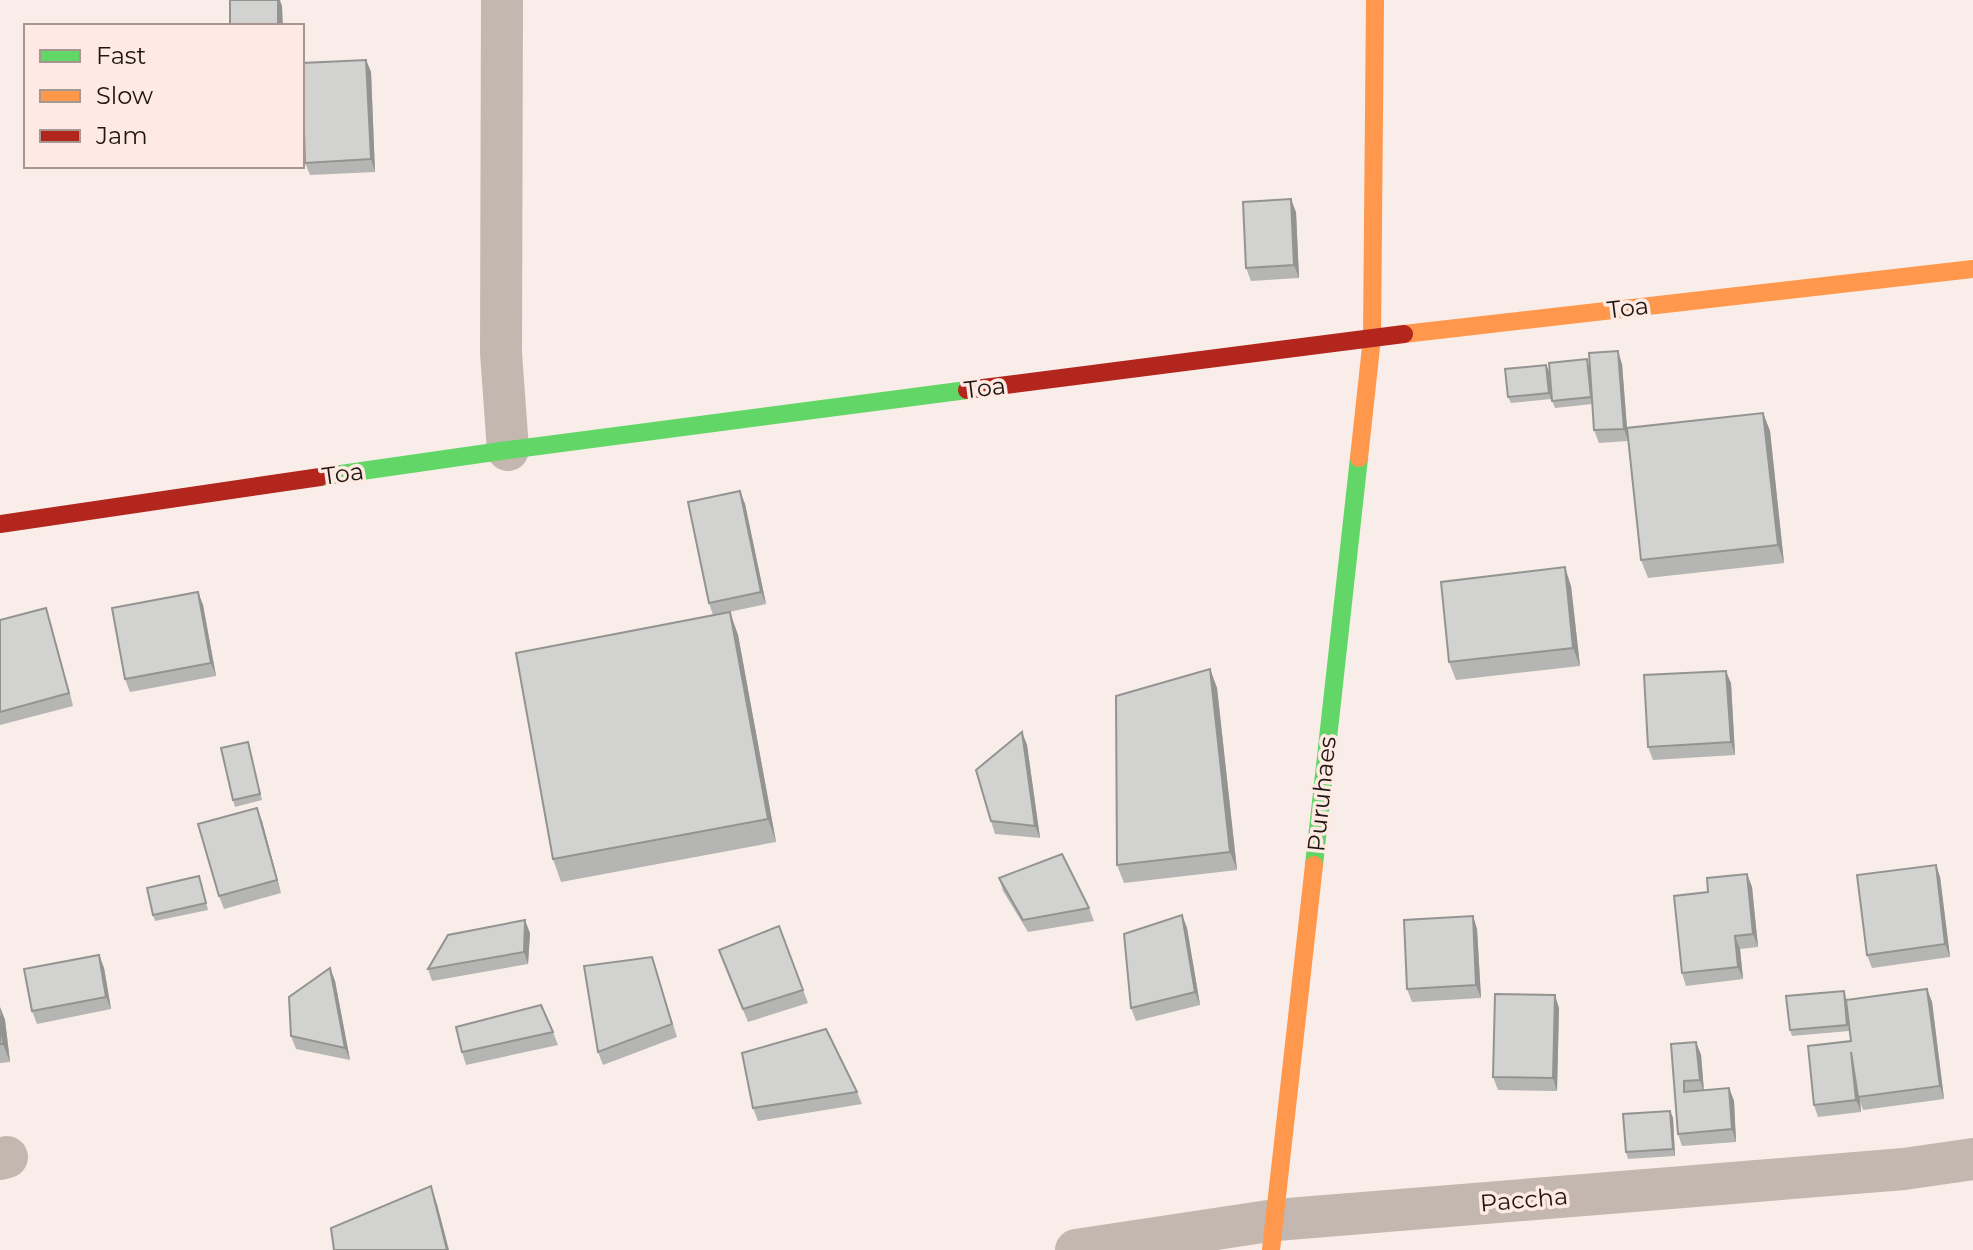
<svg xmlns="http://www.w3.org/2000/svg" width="1973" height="1250" viewBox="0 0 1973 1250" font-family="Montserrat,sans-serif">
<rect width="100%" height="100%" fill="#f8ede8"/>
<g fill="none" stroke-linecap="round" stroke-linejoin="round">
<path stroke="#c4b7b0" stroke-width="42" d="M 502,0 L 501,353 L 508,450
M 0,1159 L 7,1157
M 1076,1250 L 1276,1220 L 1904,1169 L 1973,1159"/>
<path stroke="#63d668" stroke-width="18" d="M 320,477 L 508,450 L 967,390
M 1314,865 L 1359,458"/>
<path stroke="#ff974d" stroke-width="18" d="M 1404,334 L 1973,269
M 1359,458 L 1372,338 L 1375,0
M 1271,1250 L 1314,865"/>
<path stroke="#b3261e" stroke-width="18" d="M 967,390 L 1404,334
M 0,524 L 320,477"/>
</g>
<path fill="#b5b5b4" d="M 366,60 L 371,72 L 375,172 L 310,175 L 305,163 Z
M 1296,212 L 1299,278 L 1251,281 L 1246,268 Z
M 1622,364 L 1627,428 L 1763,413 L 1770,431 L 1784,563 L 1648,578 L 1641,560 L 1628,441 L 1599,443 L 1594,430 L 1592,404 L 1555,408 L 1552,401 L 1589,365 Z
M 1549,371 L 1551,399 L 1511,403 L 1508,397 Z
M 740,491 L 745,504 L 766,604 L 729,612 L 738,635 L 776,842 L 561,882 L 553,859 L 713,615 L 709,603 Z
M 1571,586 L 1580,666 L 1456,680 L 1449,662 Z
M 198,592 L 203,605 L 216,676 L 130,692 L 125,679 Z
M 0,620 L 50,621 L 73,706 L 0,725 Z
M 1210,669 L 1217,688 L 1237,870 L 1124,883 L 1117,865 Z
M 1731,683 L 1735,755 L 1653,760 L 1648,747 Z
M 1022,732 L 1027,745 L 1040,838 L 995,834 L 991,821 Z
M 248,742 L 262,800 L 235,807 L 233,800 Z
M 262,821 L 281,893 L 224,909 L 219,896 Z
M 1936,865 L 1940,877 L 1950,957 L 1872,968 L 1867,955 Z
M 1747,874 L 1752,887 L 1758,947 L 1740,949 L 1743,979 L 1686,986 L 1682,973 L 1708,892 Z
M 199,876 L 208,910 L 155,921 L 153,915 Z
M 999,878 L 1089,908 L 1094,921 L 1028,932 L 1003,891 Z
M 1182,915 L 1187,928 L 1200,1005 L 1136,1021 L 1131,1008 Z
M 1473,916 L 1477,929 L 1481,998 L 1412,1002 L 1407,989 Z
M 779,926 L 808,1003 L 748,1022 L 719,950 Z
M 530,933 L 528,964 L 432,981 L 428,969 Z
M 99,955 L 104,968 L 111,1009 L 37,1024 L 32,1011 Z
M 652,957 L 677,1037 L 603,1065 L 598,1052 Z
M 330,968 L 335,981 L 350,1060 L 296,1049 L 291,1036 Z
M 1927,989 L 1932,1002 L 1944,1099 L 1863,1110 L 1860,1101 L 1861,1112 L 1818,1117 L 1814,1105 L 1851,1041 L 1849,1031 L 1792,1036 L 1790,1030 L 1844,991 L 1847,1000 Z
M 0,1007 L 5,1020 L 10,1062 L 0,1063 Z
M 1559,1008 L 1557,1091 L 1498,1090 L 1493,1077 Z
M 553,1032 L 558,1045 L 466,1065 L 462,1052 Z
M 1696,1042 L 1701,1055 L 1704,1091 L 1729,1088 L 1734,1101 L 1736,1142 L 1682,1146 L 1678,1134 L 1671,1044 Z
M 857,1092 L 862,1104 L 758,1121 L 753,1108 Z
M 1670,1111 L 1673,1118 L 1675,1156 L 1628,1159 L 1626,1152 Z"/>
<path fill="#939492" d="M 278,0 L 280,0 L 282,6 L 283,26 L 278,26 Z
M 366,60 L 371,72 L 375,172 L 371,159 Z
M 1291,199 L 1296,212 L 1299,278 L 1294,265 Z
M 1618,351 L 1622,364 L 1628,441 L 1624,429 Z
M 1546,365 L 1549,371 L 1551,399 L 1549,393 Z
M 1763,413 L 1770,431 L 1784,563 L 1778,545 Z
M 740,491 L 745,504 L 766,604 L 761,592 Z
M 1565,567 L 1571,586 L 1580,666 L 1573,648 Z
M 198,592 L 203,605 L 216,676 L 211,663 Z
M 46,608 L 50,621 L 73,706 L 69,693 Z
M 730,612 L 738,635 L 776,842 L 768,819 Z
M 1210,669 L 1217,688 L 1237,870 L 1230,852 Z
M 1726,671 L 1731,683 L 1735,755 L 1731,742 Z
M 1022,732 L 1027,745 L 1040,838 L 1035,826 Z
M 257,808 L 262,821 L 281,893 L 277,880 Z
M 1936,865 L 1940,877 L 1950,957 L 1945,944 Z
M 1747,874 L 1752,887 L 1758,947 L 1753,934 Z
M 1182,915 L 1187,928 L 1200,1005 L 1195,992 Z
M 1473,916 L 1477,929 L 1481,998 L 1476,985 Z
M 525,920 L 530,933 L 528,964 L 524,952 Z
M 1735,936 L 1740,949 L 1743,979 L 1738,967 Z
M 99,955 L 104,968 L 111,1009 L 106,997 Z
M 330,968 L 335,981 L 350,1060 L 345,1048 Z
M 1927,989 L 1932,1002 L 1944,1099 L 1940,1086 Z
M 1555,995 L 1559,1008 L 1557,1091 L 1553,1078 Z
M 0,1007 L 5,1020 L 10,1062 L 3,1044 Z
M 1696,1042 L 1701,1055 L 1704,1092 L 1700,1080 Z
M 1851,1052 L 1860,1101 L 1861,1112 L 1856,1100 Z
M 1729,1088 L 1734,1101 L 1736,1142 L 1732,1129 Z
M 1670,1111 L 1673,1118 L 1675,1156 L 1673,1149 Z
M 431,1186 L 437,1204 L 449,1250 L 447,1250 Z"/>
<path fill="#d2d3d1" stroke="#939492" stroke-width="2" d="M 230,0 L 278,0 L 278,26 L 230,26 Z
M 366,60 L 371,159 L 305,163 L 302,63 Z
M 1291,199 L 1294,265 L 1246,268 L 1243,202 Z
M 1618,351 L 1624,429 L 1594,430 L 1589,353 Z
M 1587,359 L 1591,397 L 1552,401 L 1549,363 Z
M 1546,365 L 1549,393 L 1508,397 L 1505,369 Z
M 1763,413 L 1778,545 L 1641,560 L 1627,428 Z
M 740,491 L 761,592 L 709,603 L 688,502 Z
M 1565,567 L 1573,648 L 1449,662 L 1441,582 Z
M 198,592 L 211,663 L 125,679 L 112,608 Z
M 46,608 L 69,693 L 0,712 L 0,620 Z
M 730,612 L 768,819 L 553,859 L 516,653 Z
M 1210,669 L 1230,852 L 1117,865 L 1116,696 Z
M 1726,671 L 1731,742 L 1648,747 L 1644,675 Z
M 1022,732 L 1035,826 L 991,821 L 976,770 Z
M 248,742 L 260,794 L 233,800 L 221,748 Z
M 257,808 L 277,880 L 219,896 L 198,824 Z
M 1062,854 L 1089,908 L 1023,920 L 999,878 Z
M 1936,865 L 1945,944 L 1867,955 L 1857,875 Z
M 1747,874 L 1753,934 L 1735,936 L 1738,967 L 1682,973 L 1674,896 L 1708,892 L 1707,878 Z
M 199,876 L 206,903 L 153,915 L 147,888 Z
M 1182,915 L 1195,992 L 1131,1008 L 1124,934 Z
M 1473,916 L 1476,985 L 1407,989 L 1404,920 Z
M 525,920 L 524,952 L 428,969 L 448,935 Z
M 779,926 L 803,990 L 743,1009 L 719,950 Z
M 99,955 L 106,997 L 32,1011 L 24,969 Z
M 652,957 L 672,1024 L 598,1052 L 584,966 Z
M 330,968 L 345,1048 L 291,1036 L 289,997 Z
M 1927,989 L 1940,1086 L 1858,1097 L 1851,1052 L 1856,1100 L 1814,1105 L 1808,1046 L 1851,1041 L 1846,1000 Z
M 1844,991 L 1847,1025 L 1790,1030 L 1786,996 Z
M 1495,994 L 1555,995 L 1553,1078 L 1493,1077 Z
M 541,1005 L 553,1032 L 462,1052 L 456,1027 Z
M 0,1016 L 3,1044 L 0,1044 Z
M 826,1029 L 857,1092 L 753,1108 L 742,1053 Z
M 1696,1042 L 1700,1080 L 1684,1081 L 1684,1092 L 1729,1088 L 1732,1129 L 1678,1134 L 1671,1044 Z
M 1670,1111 L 1673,1149 L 1626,1152 L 1623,1114 Z
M 431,1186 L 447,1250 L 334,1250 L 331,1228 Z"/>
<g text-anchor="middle" stroke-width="7" stroke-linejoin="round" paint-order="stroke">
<g font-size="24" fill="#211814" stroke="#feeae2">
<text transform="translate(1628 308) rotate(-7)" y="8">Toa</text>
<text transform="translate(985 388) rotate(-7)" y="8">Toa</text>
<text transform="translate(343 474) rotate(-8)" y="8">Toa</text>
<text transform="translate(1322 794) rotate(-84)" y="8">Puruhaes</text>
<text transform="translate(1524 1200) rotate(-5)" y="8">Paccha</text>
</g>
</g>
<rect x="24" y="24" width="280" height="144" fill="#feeae2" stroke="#a69690" stroke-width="2"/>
<rect x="40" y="50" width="40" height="12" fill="#63d668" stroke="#a69690" stroke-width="2"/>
<text x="96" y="64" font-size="24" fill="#211814">Fast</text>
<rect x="40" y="90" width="40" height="12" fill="#ff974d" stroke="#a69690" stroke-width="2"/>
<text x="96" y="104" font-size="24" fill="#211814">Slow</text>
<rect x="40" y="130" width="40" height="12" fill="#b3261e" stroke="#a69690" stroke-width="2"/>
<text x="96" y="144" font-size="24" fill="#211814">Jam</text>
</svg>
